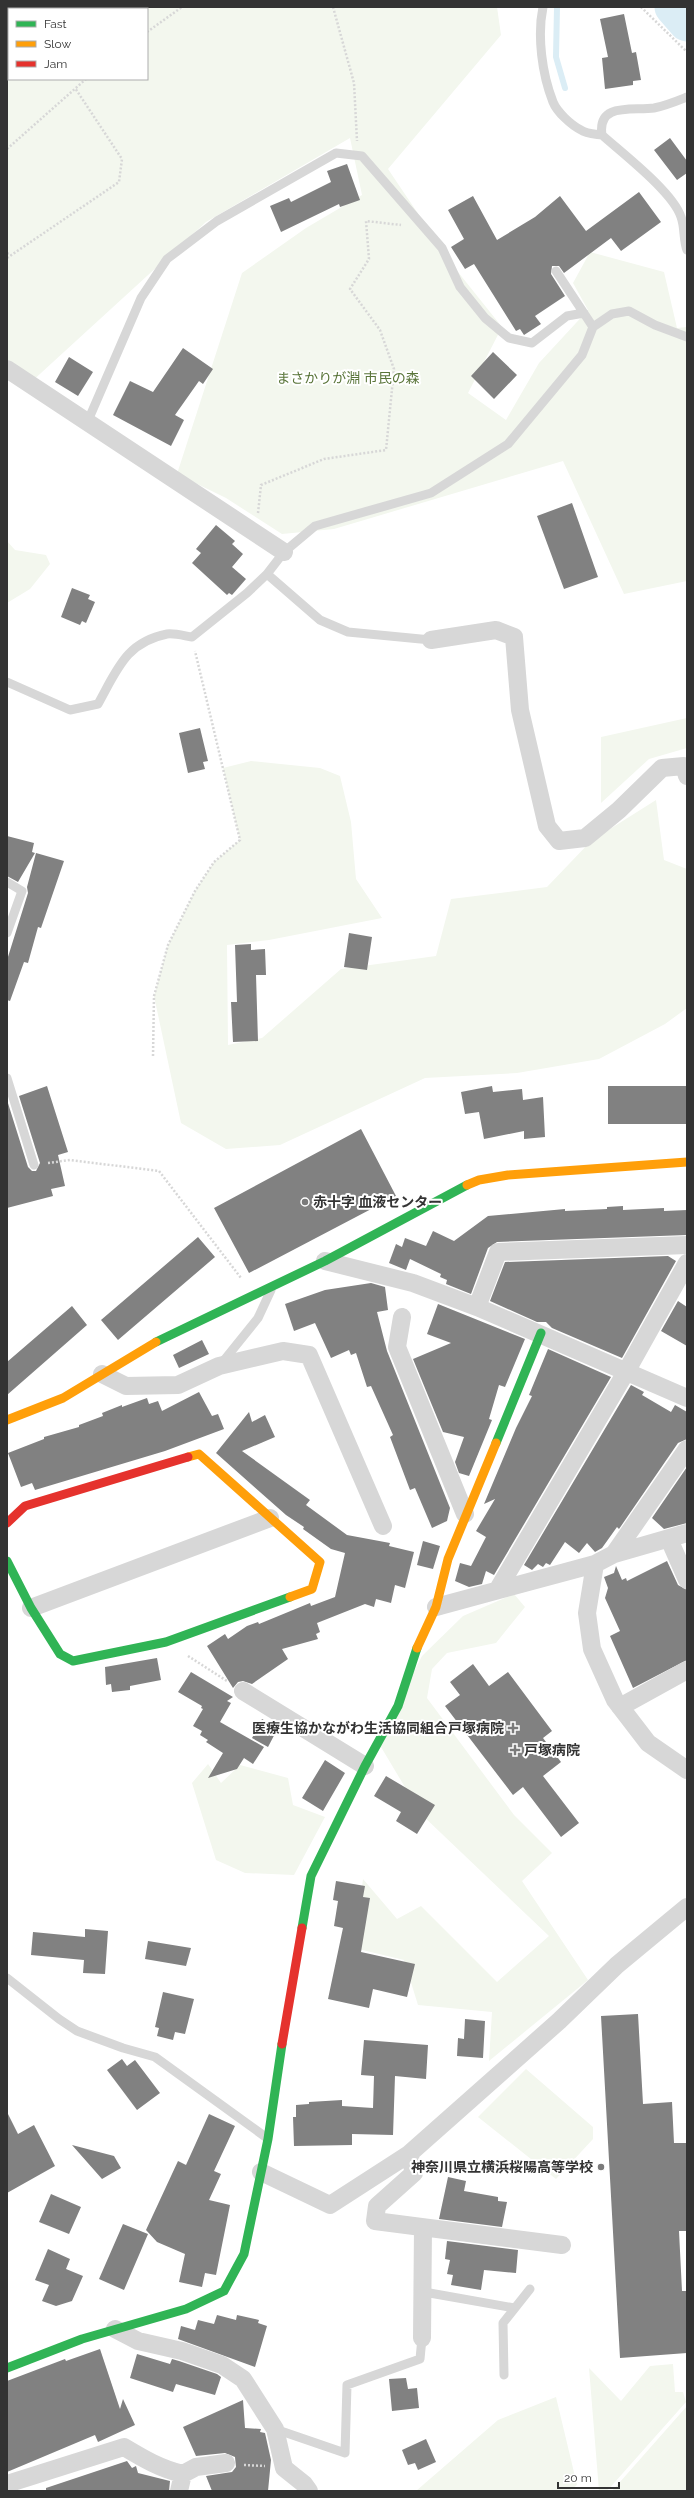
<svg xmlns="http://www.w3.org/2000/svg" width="694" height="2498" viewBox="0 0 694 2498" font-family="Raleway,'Noto Sans JP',sans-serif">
<rect width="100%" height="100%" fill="#fff"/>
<path fill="#f3f7ee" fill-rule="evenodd" d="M 7,7 L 497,7 L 501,35 L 388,169 L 454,267 L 502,327 L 468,393 L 506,420 L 539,363 L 588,310 L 573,283 L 590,252 L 664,272 L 677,328 L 687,327 L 687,581 L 624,594 L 563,461 L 334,529 L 282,534 L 226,498 L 177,474 L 242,273 L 306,228 L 362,195 L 350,138 L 206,222 L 29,384 L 7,369 ZM 9,9 L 147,9 L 147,79 L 9,79 Z
M 7,541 L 15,550 L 46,555 L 50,564 L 30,589 L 7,603 Z
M 687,718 L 687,748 L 649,759 L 601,803 L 601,737 Z
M 251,761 L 320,768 L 340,776 L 351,822 L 356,879 L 382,918 L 269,940 L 227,945 L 228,1045 L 262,1038 L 341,969 L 436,956 L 451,899 L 547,887 L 591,841 L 656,800 L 664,860 L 687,869 L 687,1008 L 665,1024 L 599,1059 L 517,1073 L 425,1078 L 280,1145 L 226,1149 L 181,1123 L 154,996 L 168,945 L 195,891 L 214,862 L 240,840 L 223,768 Z
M 514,1594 L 525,1607 L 496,1643 L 447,1653 L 432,1669 L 427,1698 L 514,1815 L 552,1853 L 522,1881 L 588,1980 L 489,2061 L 492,2012 L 418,2005 L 404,1960 L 354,1948 L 363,1879 L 397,1919 L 421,1906 L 497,1982 L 549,1936 L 421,1814 L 378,1742 L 422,1656 L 463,1616 Z
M 208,1764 L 221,1783 L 240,1765 L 288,1778 L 293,1805 L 325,1817 L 294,1875 L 245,1873 L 216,1860 L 192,1783 Z
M 526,2069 L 593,2127 L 593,2139 L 556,2179 L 478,2117 Z
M 673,2364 L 675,2392 L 683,2392 L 686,2402 L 607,2491 L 599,2491 L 589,2368 L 621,2401 L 650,2366 Z
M 556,2397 L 577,2485 L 569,2491 L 416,2491 L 498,2420 Z
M 687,2406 L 687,2491 L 612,2491 Z"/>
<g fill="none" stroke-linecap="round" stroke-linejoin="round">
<path stroke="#dbedf5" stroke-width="6" d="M 557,7 L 556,57 L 565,88"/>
<path stroke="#dbedf5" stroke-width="37" d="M 673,7 L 687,23"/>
</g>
<path fill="#818181" d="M 624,14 L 632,53 L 636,52 L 641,80 L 633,81 L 633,85 L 605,89 L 602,58 L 608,57 L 600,19 Z
M 670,138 L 687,161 L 687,173 L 677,180 L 654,150 Z
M 347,164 L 360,200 L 340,207 L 339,204 L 281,232 L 270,206 L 289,198 L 291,202 L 331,182 L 327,171 Z
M 639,192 L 661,222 L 621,251 L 611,238 L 564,273 L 559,266 L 552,266 L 551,274 L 565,296 L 535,316 L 541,324 L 524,335 L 520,329 L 516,331 L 474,264 L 465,269 L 451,247 L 464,239 L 448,210 L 473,196 L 497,240 L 535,217 L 560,196 L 586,231 Z
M 183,348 L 213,369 L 203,384 L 199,381 L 175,415 L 184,420 L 171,446 L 113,415 L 130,381 L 153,392 Z
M 493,352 L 517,375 L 494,399 L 471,376 Z
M 69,357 L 93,372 L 78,396 L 55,382 Z
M 572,503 L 598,577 L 564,589 L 537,516 Z
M 216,525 L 235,541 L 232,544 L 243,554 L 232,567 L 246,579 L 232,595 L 229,593 L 227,595 L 192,563 L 201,553 L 196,549 Z
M 72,588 L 90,595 L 88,599 L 95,602 L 86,623 L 82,621 L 80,625 L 61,617 Z
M 200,728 L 208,761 L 203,762 L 205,769 L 188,773 L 179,733 Z
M 7,836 L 34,843 L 32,852 L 35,853 L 18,882 L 7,876 Z
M 36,853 L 64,861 L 41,928 L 38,927 L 28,963 L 24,962 L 10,1001 L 7,1000 L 7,960 L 28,893 L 27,887 Z
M 349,933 L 372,937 L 367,970 L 344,967 Z
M 251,944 L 251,950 L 265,949 L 266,975 L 256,975 L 258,1041 L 233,1042 L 231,1002 L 237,1002 L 235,945 Z
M 47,1086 L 68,1152 L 58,1155 L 65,1186 L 51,1189 L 53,1196 L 7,1208 L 7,1100 L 28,1167 L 32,1171 L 36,1171 L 40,1163 L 19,1096 Z
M 492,1086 L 493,1092 L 522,1089 L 523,1100 L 543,1097 L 545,1137 L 524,1139 L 524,1131 L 484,1139 L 479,1112 L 465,1114 L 461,1092 Z
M 608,1086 L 687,1086 L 687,1124 L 608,1124 Z
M 361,1129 L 396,1196 L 249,1273 L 214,1208 Z
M 623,1206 L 623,1210 L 664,1208 L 664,1211 L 687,1210 L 687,1235 L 497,1242 L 488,1248 L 471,1294 L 446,1284 L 447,1280 L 440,1277 L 441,1274 L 410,1259 L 406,1270 L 389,1263 L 396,1244 L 402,1247 L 405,1238 L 426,1246 L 433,1231 L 454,1241 L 488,1216 L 565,1209 L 565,1211 L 607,1209 L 607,1207 Z
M 198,1237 L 215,1257 L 118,1340 L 101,1320 Z
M 668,1256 L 676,1261 L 622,1358 L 552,1328 L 546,1322 L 537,1322 L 490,1301 L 505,1262 Z
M 371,1283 L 385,1287 L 388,1310 L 377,1312 L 387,1351 L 450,1508 L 447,1521 L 432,1528 L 415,1488 L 410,1490 L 390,1437 L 393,1435 L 371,1386 L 367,1387 L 356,1353 L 351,1355 L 349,1350 L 331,1358 L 315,1323 L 294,1331 L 285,1304 L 325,1290 Z
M 678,1301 L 687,1307 L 687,1346 L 661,1331 Z
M 438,1304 L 525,1339 L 505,1387 L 499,1385 L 489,1419 L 492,1420 L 469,1476 L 459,1473 L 455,1462 L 464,1437 L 443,1432 L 413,1359 L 451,1343 L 427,1334 Z
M 72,1306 L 87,1325 L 7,1395 L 7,1362 Z
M 202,1340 L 209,1354 L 179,1368 L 173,1355 Z
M 548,1349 L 611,1377 L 494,1575 L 486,1571 L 482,1584 L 469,1587 L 455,1581 L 460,1563 L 471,1566 L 486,1537 L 476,1531 L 495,1499 L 484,1504 L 516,1428 L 532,1396 L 529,1395 Z
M 631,1385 L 644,1392 L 642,1395 L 671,1412 L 675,1405 L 687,1412 L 687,1439 L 678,1443 L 619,1529 L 617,1527 L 602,1548 L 595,1552 L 587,1543 L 579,1553 L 565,1542 L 550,1565 L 546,1563 L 543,1567 L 538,1564 L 532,1570 L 524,1565 Z
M 199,1392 L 212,1416 L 218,1414 L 224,1429 L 165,1451 L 35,1490 L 32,1483 L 21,1487 L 8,1453 L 44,1439 L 44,1437 L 79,1427 L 79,1425 L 103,1416 L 102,1413 L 122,1405 L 122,1407 L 147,1398 L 149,1404 L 158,1401 L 162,1411 Z
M 249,1412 L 252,1422 L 265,1415 L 275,1437 L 242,1451 L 310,1500 L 306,1505 L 347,1535 L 390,1543 L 389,1546 L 414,1552 L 405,1588 L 395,1585 L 391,1603 L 376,1599 L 374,1607 L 365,1604 L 317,1623 L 320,1632 L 316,1634 L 318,1639 L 282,1649 L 288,1659 L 252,1684 L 243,1681 L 238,1682 L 233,1688 L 207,1646 L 225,1634 L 228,1639 L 247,1626 L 258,1622 L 259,1624 L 310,1603 L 311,1606 L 335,1597 L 345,1553 L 331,1549 L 303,1529 L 304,1527 L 286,1515 L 216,1453 Z
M 687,1467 L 687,1523 L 664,1529 L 652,1518 Z
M 423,1541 L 440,1546 L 433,1569 L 417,1565 Z
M 667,1561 L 678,1585 L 687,1590 L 687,1660 L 633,1688 L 610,1636 L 620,1631 L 605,1598 L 608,1588 L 604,1577 L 614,1573 L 616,1566 L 622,1580 L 626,1578 L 627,1581 Z
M 157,1658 L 161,1680 L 130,1686 L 130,1690 L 112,1692 L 111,1684 L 106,1685 L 105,1667 Z
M 473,1664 L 489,1686 L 508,1672 L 552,1731 L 543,1738 L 561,1762 L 543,1776 L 579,1823 L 561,1837 L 523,1787 L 513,1795 L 445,1706 L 460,1695 L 450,1682 Z
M 191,1672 L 233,1697 L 227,1701 L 231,1703 L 220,1722 L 264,1747 L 253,1764 L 244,1758 L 237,1769 L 208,1778 L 223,1753 L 206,1742 L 208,1740 L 200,1735 L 202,1731 L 193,1726 L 203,1709 L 201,1708 L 202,1706 L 178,1692 Z
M 262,1719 L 278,1728 L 268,1747 L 252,1738 Z
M 325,1760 L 345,1773 L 323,1811 L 302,1798 Z
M 386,1776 L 435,1805 L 417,1834 L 396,1821 L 401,1812 L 374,1796 Z
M 336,1881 L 365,1886 L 363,1897 L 370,1898 L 361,1952 L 415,1964 L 407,1997 L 373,1989 L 369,2008 L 328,1999 L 343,1928 L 334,1926 L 338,1901 L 333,1900 Z
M 85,1929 L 108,1931 L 105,1974 L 83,1973 L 84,1960 L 31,1955 L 33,1932 L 85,1937 Z
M 148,1941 L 191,1948 L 186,1966 L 145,1959 Z
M 163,1992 L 194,1999 L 185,2034 L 175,2032 L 173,2040 L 157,2036 L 159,2028 L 155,2027 Z
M 638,2014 L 643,2104 L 672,2102 L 674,2143 L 687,2143 L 687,2231 L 679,2231 L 682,2291 L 687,2291 L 687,2353 L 620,2358 L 601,2016 Z
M 465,2019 L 485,2021 L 483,2058 L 457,2056 L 458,2038 L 464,2039 Z
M 364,2040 L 428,2045 L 426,2079 L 395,2076 L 393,2135 L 352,2134 L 352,2145 L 294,2146 L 293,2117 L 296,2117 L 296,2105 L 309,2104 L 309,2102 L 342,2100 L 342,2106 L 373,2108 L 374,2076 L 361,2075 Z
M 122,2059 L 127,2066 L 135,2060 L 160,2093 L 137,2110 L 107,2070 Z
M 7,2112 L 18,2134 L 34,2125 L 55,2166 L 7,2193 Z
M 209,2114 L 235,2126 L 214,2171 L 221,2174 L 209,2200 L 230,2205 L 216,2275 L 205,2273 L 202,2287 L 179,2282 L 185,2254 L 157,2242 L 146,2230 L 178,2161 L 186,2165 Z
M 72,2145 L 114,2156 L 121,2168 L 102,2179 Z
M 448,2177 L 466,2181 L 464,2191 L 498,2197 L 498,2201 L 507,2202 L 502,2227 L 439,2219 Z
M 51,2194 L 81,2207 L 69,2234 L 39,2222 Z
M 123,2224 L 148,2234 L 124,2290 L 99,2279 Z
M 447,2241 L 518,2250 L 516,2273 L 484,2270 L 481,2290 L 451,2285 L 453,2275 L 447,2274 L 450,2260 L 445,2259 Z
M 48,2249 L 70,2259 L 66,2269 L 83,2276 L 72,2301 L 56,2306 L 42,2301 L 49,2285 L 35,2280 Z
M 217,2315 L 236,2320 L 237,2315 L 259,2320 L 258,2323 L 267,2326 L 255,2367 L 178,2339 L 181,2326 L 195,2330 L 198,2320 L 214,2324 Z
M 100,2349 L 120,2409 L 123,2399 L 135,2425 L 98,2442 L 95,2435 L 7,2472 L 7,2381 L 65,2359 L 66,2361 Z
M 137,2354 L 170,2364 L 172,2359 L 179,2361 L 217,2374 L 221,2377 L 215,2395 L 176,2384 L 173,2392 L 130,2378 Z
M 406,2378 L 408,2389 L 417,2388 L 419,2408 L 392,2411 L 389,2379 Z
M 243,2400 L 245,2428 L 261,2429 L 260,2432 L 265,2433 L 271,2460 L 268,2491 L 212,2491 L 206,2476 L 232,2472 L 236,2467 L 235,2457 L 225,2453 L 196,2456 L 183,2427 Z
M 426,2439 L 436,2462 L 418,2470 L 415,2463 L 408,2465 L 402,2450 Z
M 127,2461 L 132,2468 L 136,2466 L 138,2473 L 170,2481 L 169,2491 L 46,2491 L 46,2488 Z"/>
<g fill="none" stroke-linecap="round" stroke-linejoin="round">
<path stroke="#d7d7d7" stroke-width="2.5" stroke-dasharray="2 2" stroke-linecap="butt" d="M 333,7 L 354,83 L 357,141
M 641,7 L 687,52
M 38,9 L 40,7
M 147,32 L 182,7
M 7,35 L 9,33
M 7,149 L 86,79
M 7,253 L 11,255
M 7,258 L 119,182 L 122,159 L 75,88
M 258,513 L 261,485 L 324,459 L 386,450 L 394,369 L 380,330 L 350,289 L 369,259 L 366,221 L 401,225
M 153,1056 L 154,996 L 168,945 L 195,891 L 214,862 L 240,840 L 195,651
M 48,1163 L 70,1160 L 159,1171 L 241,1278
M 188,1656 L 227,1681
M 244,2465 L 265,2466"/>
<path stroke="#d7d7d7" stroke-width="9" d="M 543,7 C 537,36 542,74 553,102 C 557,112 571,125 581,130 C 586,134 595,134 602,135
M 687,97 C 677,101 665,106 654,108 C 633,111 597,102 602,135 C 622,153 673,192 681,217 C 685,227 683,240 687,250
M 556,271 L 593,327
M 87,423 L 141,298 L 167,259 L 217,221 L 336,153 L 362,156 L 442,248 L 460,287 L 485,318 L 509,338 L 532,343 L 567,316 L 584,313
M 267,574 L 320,620 L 348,632 L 431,640
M 7,682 L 70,710 L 98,704 C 117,670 126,642 167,634 C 175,633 185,636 192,637 L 247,593 L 267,574 L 284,552 L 315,526 L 431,493 L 508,444 L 582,355 L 593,327 L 612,314 L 629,311 L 655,325 L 687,337
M 7,882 L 22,891 L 7,933
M 7,1078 L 34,1165
M 221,1364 L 258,1318 L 271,1290
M 7,1978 L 59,2019 L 77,2031 L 123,2048 L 155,2057 L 267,2138
M 424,2292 L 514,2308
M 504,2375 L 503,2323 L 530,2289
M 275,2429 L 345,2453 L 347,2385 L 420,2359 L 422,2338"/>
<path stroke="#d7d7d7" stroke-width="18" d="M 7,369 L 284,552
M 431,640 L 496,630 L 514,637 L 520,710 L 547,826 L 559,841 L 585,838 L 619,810 L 662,768 L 684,766 L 687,776
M 325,1261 L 413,1283 L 477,1307 L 687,1398
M 477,1307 L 498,1252 L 687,1245
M 402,1317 L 397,1347 L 465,1514
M 102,1374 L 126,1386 L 178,1385 L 219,1366 L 283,1351 L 309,1355 L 383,1526
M 687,1449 L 614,1554 L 595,1564 L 587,1613 L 592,1649 L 615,1700 L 648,1743 L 687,1770
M 669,1539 L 687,1580
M 614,1554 L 687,1533
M 498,1589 L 626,1372 L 687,1263
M 436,1607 L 595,1564
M 31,1608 L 270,1518
M 243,1691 L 365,1766
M 620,1707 L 687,1670
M 409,2154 L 414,2173 L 377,2206 L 375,2221 L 562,2245
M 261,2172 L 330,2205 L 409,2154 L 559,2021 L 617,1965 L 687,1907
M 115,2329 L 138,2341 L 182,2351 L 222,2365 L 243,2379 L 275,2429 L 284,2468 L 304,2484 L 309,2491
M 422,2338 L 423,2228
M 7,2484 L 124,2447 C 144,2459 161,2469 183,2474
M 179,2491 L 183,2474 L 196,2467 L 226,2463"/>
<path stroke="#30b455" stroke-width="9" d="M 156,1342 L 325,1261 L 467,1185
M 496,1443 L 541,1333
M 7,1561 L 31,1608 L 60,1654 L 73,1661 L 166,1642 L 290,1597
M 302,1928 L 311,1876 L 365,1766 L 398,1706 L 417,1648
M 7,2368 L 82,2339 L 186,2309 L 224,2291 L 244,2254 L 268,2139 L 282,2044"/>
<path stroke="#ff9f0a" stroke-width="9" d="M 467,1185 L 479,1180 L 508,1175 L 687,1162
M 7,1420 L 63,1398 L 156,1342
M 188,1457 L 199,1454 L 320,1562 L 312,1589 L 290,1597
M 417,1648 L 436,1607 L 448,1559 L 496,1443"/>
<path stroke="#e5322d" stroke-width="9" d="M 7,1523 L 25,1506 L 188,1457
M 282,2044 L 302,1928"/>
</g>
<g fill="#7a7a7a" stroke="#fff" stroke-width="1.5">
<circle cx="305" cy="1202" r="4"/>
<path d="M511 1722h4v4h4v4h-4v4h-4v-4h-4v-4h4z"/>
<path d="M513 1744h4v4h4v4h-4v4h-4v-4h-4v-4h4z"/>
<circle cx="601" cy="2167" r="4"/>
</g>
<g text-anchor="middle" stroke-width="4" stroke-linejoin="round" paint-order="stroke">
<g font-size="14" fill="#5a753a" stroke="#fff">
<text x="348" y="383">まさかりが淵 市民の森</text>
</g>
<g font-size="14" font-weight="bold" fill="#333" stroke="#fff" text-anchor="start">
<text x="313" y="1207">赤十字 血液センター</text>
<text x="504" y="1733" text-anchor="end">医療生協かながわ生活協同組合戸塚病院</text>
<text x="524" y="1755">戸塚病院</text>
<text x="593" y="2172" text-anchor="end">神奈川県立横浜桜陽高等学校</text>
</g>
</g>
<rect width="694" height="2498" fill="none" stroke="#333333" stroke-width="16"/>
<rect x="8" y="8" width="140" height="72" fill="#ffffff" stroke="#adadad"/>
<rect x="16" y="21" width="20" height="6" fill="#30b455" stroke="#adadad"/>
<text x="44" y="28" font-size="12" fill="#333333">Fast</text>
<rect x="16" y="41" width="20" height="6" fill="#ff9f0a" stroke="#adadad"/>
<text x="44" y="48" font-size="12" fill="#333333">Slow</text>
<rect x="16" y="61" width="20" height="6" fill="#e5322d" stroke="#adadad"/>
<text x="44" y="68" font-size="12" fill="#333333">Jam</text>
<path d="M558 2482v6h61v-6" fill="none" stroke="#333333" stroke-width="2"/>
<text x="564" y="2482" font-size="12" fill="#333333" stroke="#ffffff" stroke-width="3" paint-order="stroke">20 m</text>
</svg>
